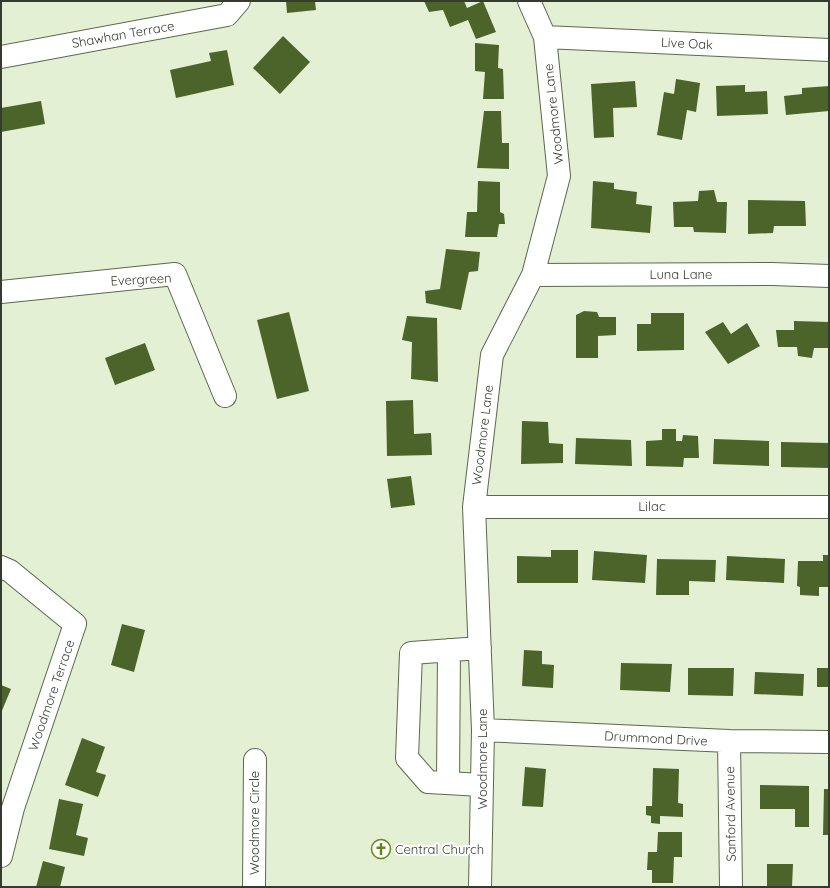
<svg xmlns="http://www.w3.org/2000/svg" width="830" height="888" viewBox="0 0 830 888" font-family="Quicksand,sans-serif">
<rect width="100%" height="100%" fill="#e3f0d4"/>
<path fill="#4c642a" d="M 286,1 L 315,1 L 316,10 L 287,13 Z
M 424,1 L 464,1 L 467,8 L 483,1 L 496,32 L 476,39 L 468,20 L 450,27 L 443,10 L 429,12 Z
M 283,36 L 310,62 L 280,94 L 253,68 Z
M 475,43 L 499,45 L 498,68 L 503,69 L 504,99 L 483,99 L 485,72 L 475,71 Z
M 227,50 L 234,85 L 176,98 L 170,70 L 211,61 L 209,53 Z
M 676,79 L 700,83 L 696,112 L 687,110 L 682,140 L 657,135 L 664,92 L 674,94 Z
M 635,81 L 637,107 L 613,108 L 614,137 L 594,138 L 591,84 Z
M 745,85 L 745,92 L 767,91 L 768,114 L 717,116 L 716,86 Z
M 829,86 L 829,111 L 786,115 L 784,96 L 802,94 L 802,88 Z
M 41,101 L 45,124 L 1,132 L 1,108 Z
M 484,111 L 501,111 L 502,143 L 509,143 L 509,169 L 477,168 Z
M 478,181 L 500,182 L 500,212 L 504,214 L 505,224 L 499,224 L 497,237 L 465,237 L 467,212 L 477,212 Z
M 593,181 L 614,183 L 614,189 L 637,192 L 636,204 L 652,206 L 650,233 L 591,228 Z
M 714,190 L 717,202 L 727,202 L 726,233 L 694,232 L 693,227 L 674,227 L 673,202 L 698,201 L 699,191 Z
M 748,200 L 805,201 L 806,226 L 774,226 L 773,233 L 748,234 Z
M 446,249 L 480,252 L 478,271 L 469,272 L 461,310 L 426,303 L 425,291 L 440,289 Z
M 584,311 L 597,312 L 599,317 L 616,317 L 616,335 L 598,336 L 598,358 L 576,358 L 576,315 Z
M 289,312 L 309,391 L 277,399 L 257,320 Z
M 651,313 L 684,313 L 684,350 L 637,351 L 637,324 L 651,324 Z
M 407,316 L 437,318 L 438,382 L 411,379 L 412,342 L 402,340 Z
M 794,321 L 829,322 L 829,348 L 814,348 L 812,358 L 798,356 L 797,347 L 778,347 L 776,330 L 794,330 Z
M 723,322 L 731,334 L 747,323 L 760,346 L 728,364 L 705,332 Z
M 145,343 L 155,370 L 115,385 L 105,358 Z
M 413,400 L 414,434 L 431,433 L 432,455 L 387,456 L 386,401 Z
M 522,421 L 548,422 L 549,443 L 563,444 L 563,463 L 521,464 Z
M 662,429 L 676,429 L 676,441 L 682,441 L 683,435 L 698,436 L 699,458 L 684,458 L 683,467 L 646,466 L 646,441 L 662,440 Z
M 576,438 L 631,440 L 632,466 L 575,464 Z
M 714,439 L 769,441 L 769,466 L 713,464 Z
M 781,442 L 829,443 L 829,468 L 781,467 Z
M 411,476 L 415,505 L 391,508 L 387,479 Z
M 551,550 L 578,550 L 578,583 L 517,583 L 517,556 L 551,557 Z
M 594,551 L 647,555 L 645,583 L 592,580 Z
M 823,555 L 829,555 L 829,587 L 819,587 L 819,596 L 800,595 L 800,587 L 797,586 L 798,561 L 823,561 Z
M 727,556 L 785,559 L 784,583 L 726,580 Z
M 657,559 L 716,560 L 715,582 L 689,581 L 689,595 L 656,595 Z
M 122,624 L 145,630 L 134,672 L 111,665 Z
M 524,650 L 542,651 L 542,664 L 554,665 L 553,688 L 522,686 Z
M 621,663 L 672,664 L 670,692 L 620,690 Z
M 688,668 L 734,668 L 733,696 L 688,695 Z
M 817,668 L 829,668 L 829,687 L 817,687 Z
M 755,672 L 804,674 L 803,696 L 754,694 Z
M 1,685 L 11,689 L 1,713 Z
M 82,738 L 105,747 L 96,772 L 106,775 L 98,797 L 65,785 Z
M 525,767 L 546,769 L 543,807 L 522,806 Z
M 653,768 L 679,769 L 678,803 L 683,804 L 683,817 L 660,816 L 660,824 L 651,823 L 651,816 L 646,815 L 646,806 L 652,806 Z
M 760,785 L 809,786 L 809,827 L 795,827 L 795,809 L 760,809 Z
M 824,789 L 829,789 L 829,835 L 823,835 Z
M 59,799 L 83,804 L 76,835 L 88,838 L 84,856 L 49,849 Z
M 658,832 L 682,832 L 682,857 L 674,857 L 673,883 L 652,883 L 652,870 L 647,870 L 648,852 L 657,852 Z
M 43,861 L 65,867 L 60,887 L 36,887 Z
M 767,864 L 793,864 L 792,887 L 767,887 Z"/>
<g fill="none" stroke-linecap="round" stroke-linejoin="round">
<defs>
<path id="minor" d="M 545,37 L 829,50
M 1,57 L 227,15 L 239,1
M 533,275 L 772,274 L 829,276
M 1,292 L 175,274 L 225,396
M 474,507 L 829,507
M 1,567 L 10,571 L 75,624 L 13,808 L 1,856
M 480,648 L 411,653 L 407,758 L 428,782 L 482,785
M 483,730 L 729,741 L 829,742
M 729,741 L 731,887
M 448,783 L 449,650
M 254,887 L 255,760
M 480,887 L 483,730 L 474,507 L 492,355 L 533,275 L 559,176 L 545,37 L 529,1"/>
</defs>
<use href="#minor" stroke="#5d684f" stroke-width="24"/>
<use href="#minor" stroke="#fff" stroke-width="22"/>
</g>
<defs>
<symbol id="church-ring" viewBox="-11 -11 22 22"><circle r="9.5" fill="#fff" stroke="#618915" stroke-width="1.5"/><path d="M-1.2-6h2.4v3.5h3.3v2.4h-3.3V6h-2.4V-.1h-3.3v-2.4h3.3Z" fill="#618915"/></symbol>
</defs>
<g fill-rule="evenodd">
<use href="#church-ring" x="370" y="838" width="22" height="22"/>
</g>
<g text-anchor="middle" stroke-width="4" stroke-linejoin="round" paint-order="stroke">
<g font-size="13" fill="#363b30" stroke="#fff">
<text transform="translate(123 34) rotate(-10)" y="5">Shawhan Terrace</text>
<text transform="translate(687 43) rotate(3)" y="5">Live Oak</text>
<text transform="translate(553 114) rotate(-96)" y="5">Woodmore Lane</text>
<text x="681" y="279">Luna Lane</text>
<text transform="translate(141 279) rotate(-3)" y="5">Evergreen</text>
<text transform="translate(482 435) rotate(-83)" y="5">Woodmore Lane</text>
<text x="652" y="511">Lilac</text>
<text transform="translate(51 695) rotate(-71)" y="5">Woodmore Terrace</text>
<text transform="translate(656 738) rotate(3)" y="5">Drummond Drive</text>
<text transform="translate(482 759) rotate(-90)" y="5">Woodmore Lane</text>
<text transform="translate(730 814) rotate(-91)" y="5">Sanford Avenue</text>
<text transform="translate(254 823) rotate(-90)" y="5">Woodmore Circle</text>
</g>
<g font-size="13" fill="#363b30" stroke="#fff" text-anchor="start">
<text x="395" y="854">Central Church</text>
</g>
</g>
<rect width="830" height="888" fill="none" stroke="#363b30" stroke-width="4"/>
</svg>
